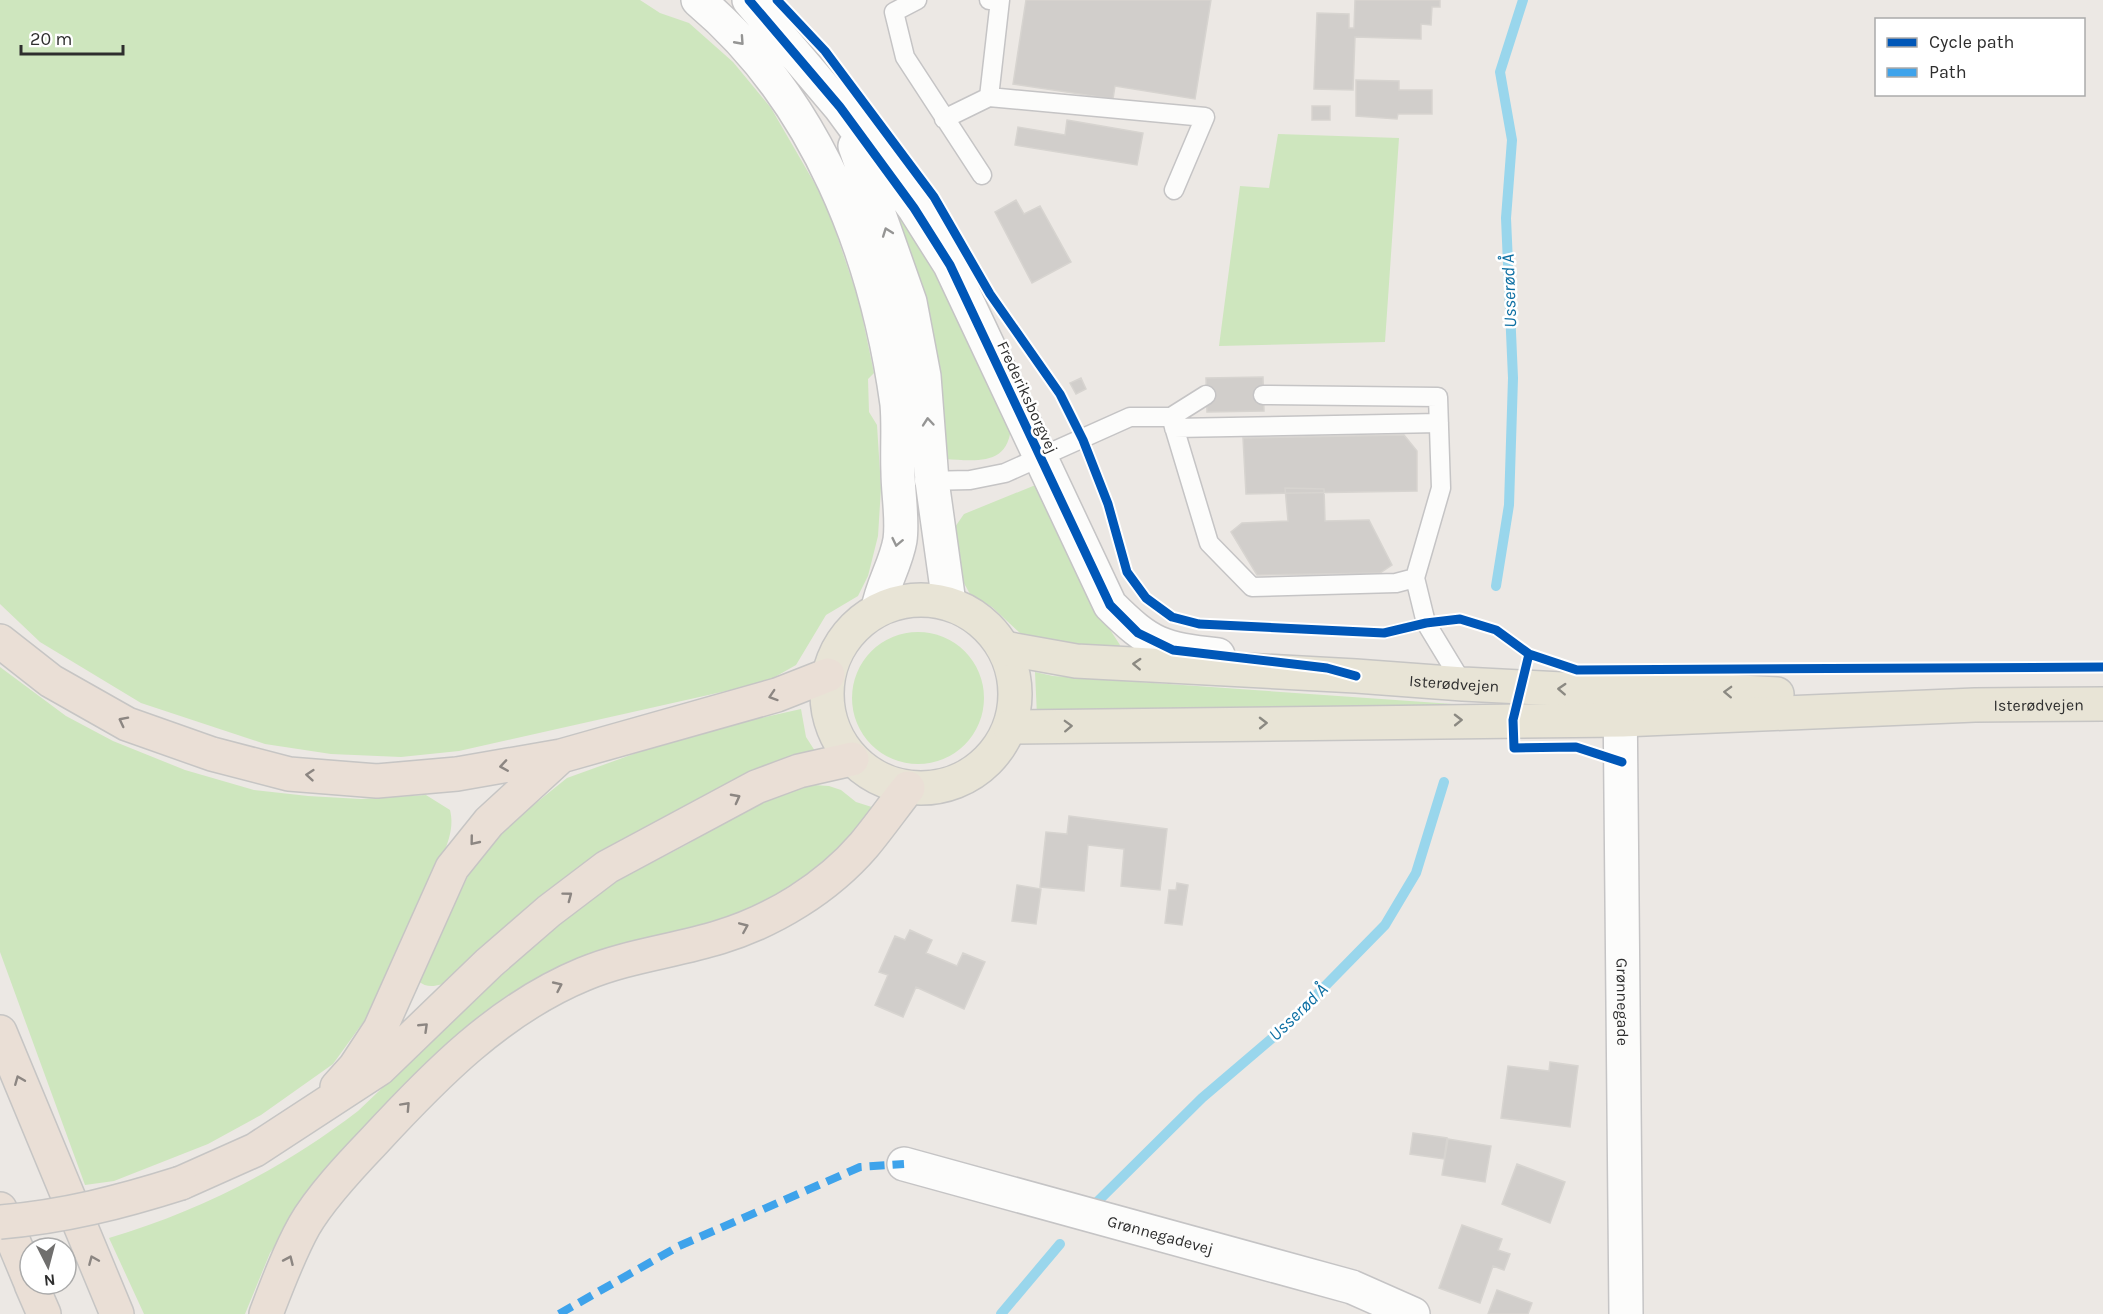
<svg xmlns="http://www.w3.org/2000/svg" width="2103" height="1314" viewBox="0 0 2103 1314" font-family="Karla,sans-serif">
<rect width="100%" height="100%" fill="#ece8e4"/>
<path fill="#cee6be" d="M 0,0 L 640,0 L 660,13 L 689,23 L 733,62 L 771,108 L 826,203 L 859,301 L 874,373 L 868,379 L 869,412 L 877,425 L 881,488 L 878,536 L 868,576 L 858,596 L 826,615 L 796,665 L 766,682 L 459,751 L 401,757 L 331,754 L 265,744 L 141,703 L 40,642 L 0,604 Z
M 1278,134 L 1399,138 L 1385,342 L 1219,346 L 1240,186 L 1269,188 Z
M 891,206 C 944,269 976,350 1011,424 C 1010,466 977,461 945,459 Z
M 1038,484 L 1092,602 L 1120,645 L 1117,651 L 1110,654 L 1021,634 L 992,607 L 970,594 L 955,567 L 955,527 L 964,514 Z
M852 698a66 66 0 1 1 132 0a66 66 0 1 1-132 0Z
M 0,667 L 66,716 L 113,741 L 185,770 L 254,790 L 308,796 L 361,799 L 426,795 L 450,810 C 454,826 449,840 443,855 L 380,999 L 333,1064 L 261,1115 L 208,1144 L 114,1181 L 85,1185 L 0,952 Z
M 1035,672 L 1053,676 L 1496,707 L 1037,716 Z
M 801,709 L 806,737 L 815,751 L 452,981 C 439,985 429,990 418,981 L 476,859 L 505,828 L 567,778 L 689,734 Z
M 799,784 L 829,786 L 841,790 L 856,802 L 878,809 L 843,845 L 802,880 L 760,906 L 720,921 L 624,945 L 548,972 L 495,1009 L 305,1203 L 270,1253 L 245,1314 L 144,1314 L 109,1238 C 200,1211 282,1169 358,1111 L 550,928 L 609,885 L 686,845 L 765,798 Z"/>
<g fill="none" stroke-linecap="round" stroke-linejoin="round">
<path stroke="#99d6ec" stroke-width="10" d="M 1496,586 L 1509,505 L 1513,378 L 1506,218 L 1512,140 L 1500,72 L 1523,0
M 1095,1204 L 1202,1098 L 1284,1028 L 1385,925 L 1416,873 L 1444,782
M 1001,1314 L 1060,1244"/>
</g>
<path fill="#d1cecb" stroke="#d7d4d0" stroke-width="1.5" d="M 1026,0 L 1211,0 L 1195,99 L 1115,86 L 1113,99 L 1013,84 Z
M 1355,0 L 1440,0 L 1440,7 L 1432,7 L 1431,25 L 1421,24 L 1421,39 L 1355,37 L 1353,90 L 1314,89 L 1317,13 L 1349,14 L 1349,28 L 1354,28 Z
M 1356,80 L 1399,81 L 1399,90 L 1432,90 L 1432,114 L 1398,114 L 1397,119 L 1356,116 Z
M 1312,106 L 1330,106 L 1330,120 L 1312,120 Z
M 1067,120 L 1143,133 L 1137,165 L 1015,145 L 1018,127 L 1065,135 Z
M 1016,200 L 1024,214 L 1040,206 L 1071,262 L 1032,283 L 995,212 Z
M 1263,377 L 1264,411 L 1207,412 L 1206,378 Z
M 1081,378 L 1086,389 L 1076,394 L 1070,383 Z
M 1404,435 L 1417,451 L 1417,491 L 1246,494 L 1243,438 Z
M 1285,488 L 1324,489 L 1325,521 L 1369,520 L 1392,565 L 1380,573 L 1257,575 L 1231,532 L 1242,523 L 1288,521 Z
M 1069,816 L 1167,829 L 1160,890 L 1121,886 L 1124,849 L 1088,845 L 1084,891 L 1040,887 L 1046,832 L 1067,834 Z
M 1177,883 L 1188,885 L 1182,925 L 1165,923 L 1169,890 L 1176,890 Z
M 1017,885 L 1041,889 L 1036,924 L 1012,921 Z
M 910,930 L 932,940 L 926,953 L 957,966 L 963,953 L 985,962 L 964,1009 L 916,987 L 903,1017 L 875,1005 L 888,975 L 879,972 L 895,936 L 905,940 Z
M 1550,1062 L 1578,1066 L 1570,1127 L 1501,1118 L 1508,1066 L 1549,1071 Z
M 1413,1133 L 1447,1138 L 1444,1159 L 1410,1154 Z
M 1448,1139 L 1491,1146 L 1485,1182 L 1442,1175 Z
M 1517,1164 L 1565,1182 L 1550,1223 L 1502,1204 Z
M 1462,1225 L 1502,1239 L 1498,1250 L 1510,1254 L 1504,1270 L 1493,1266 L 1480,1303 L 1439,1288 Z
M 1497,1290 L 1532,1303 L 1528,1314 L 1488,1314 Z"/>
<g fill="none" stroke-linecap="round" stroke-linejoin="round">
<defs>
<path id="service" d="M 917,0 L 894,12 L 905,57 L 982,175
M 989,0 L 1000,0 L 989,97 L 1205,117 L 1174,190
M 944,119 L 989,97
M 1263,395 L 1438,397 L 1441,488 L 1415,578
M 1171,417 L 1209,543 L 1252,587 L 1396,583 L 1415,578 L 1426,623 L 1463,684
M 1174,428 L 1439,423
M 924,481 L 970,480 L 1005,473 L 1130,417 L 1171,417 L 1206,395"/>
<g id="minor">
<path id="s1" d="M 1620,692 L 1626,1314"/>
<path id="s2" d="M 904,1164 L 1352,1287 L 1413,1314"/>
</g>
<path id="tertiary" d="M 698,0 C 817,100 876,253 897,404 C 899,426 897,449 898,472 C 898,494 903,519 900,540 C 896,564 882,585 878,609
M 749,0 L 840,107 L 914,208 L 950,265 L 1110,605 C 1150,645 1162,649 1218,655
M 855,146 L 910,302 L 924,376 L 932,481 L 949,603"/>
<g id="primary">
<circle cx="921" cy="694" r="94"/>
<path id="s3" d="M 1004,648 L 1076,661 L 1356,676 L 1463,684 L 1620,692 L 1723,691 L 1777,694"/>
<path id="s4" d="M 1010,727 L 1622,720 L 1975,705 L 2103,704"/>
</g>
<path id="motorway" d="M 0,641 L 51,681 L 127,724 L 212,754 L 289,774 L 377,781 L 457,774 L 561,756 L 777,695 L 828,675
M 0,1032 L 117,1314
M 337,1087 L 355,1067 L 380,1029 L 452,868 L 489,822 L 561,756
M 181,1183 L 255,1150 L 379,1069 L 489,963 L 549,911 L 607,867 L 756,787 L 799,771 L 852,759
M 0,1209 L 30,1281
M 31,1284 L 44,1314
M 266,1314 C 277,1285 289,1253 304,1226 C 320,1198 350,1166 373,1142 C 434,1076 499,1009 584,974 C 627,956 675,951 720,937 C 773,921 827,888 864,845 C 879,827 893,807 908,788"/>
</defs>
<use href="#service" stroke="#c5c4c5" stroke-width="21"/>
<use href="#minor" stroke="#c5c4c5" stroke-width="36"/>
<use href="#tertiary" stroke="#c5c4c5" stroke-width="36"/>
<use href="#primary" stroke="#c6c5c4" stroke-width="36"/>
<use href="#motorway" stroke="#c6c5c4" stroke-width="36"/>
<use href="#service" stroke="#fcfcfb" stroke-width="18"/>
<use href="#minor" stroke="#fcfcfb" stroke-width="33"/>
<use href="#tertiary" stroke="#fcfcfb" stroke-width="33"/>
<use href="#primary" stroke="#e8e4d6" stroke-width="33"/>
<use href="#motorway" stroke="#eadfd6" stroke-width="33"/>
<defs>
<path id="motorway-bridge" d="M 0,1222 C 63,1217 121,1202 181,1183"/>
</defs>
<use href="#motorway-bridge" stroke="#c6c5c4" stroke-width="36" stroke-linecap="butt"/>
<use href="#motorway-bridge" stroke="#eadfd6" stroke-width="33"/>
<path stroke="#3ea3eb" stroke-width="8" stroke-dasharray="15 8" stroke-linecap="butt" d="M 559,1314 L 679,1246 L 860,1167 L 904,1164"/>
<defs>
<path id="cycleway" d="M 749,0 L 840,107 L 914,208 L 950,265 L 1110,605 L 1138,633 L 1173,650 L 1327,668 L 1356,676
M 777,0 L 825,51 L 934,197 L 990,294 L 1060,394 L 1083,440 L 1108,504 L 1127,572 L 1146,598 L 1172,617 L 1199,624 L 1384,633 L 1426,623 L 1460,619 L 1496,630 L 1529,654 L 1577,670 L 2103,667
M 1529,654 L 1513,720 L 1514,748 L 1576,747 L 1622,762"/>
</defs>
<use href="#cycleway" stroke="#fff" stroke-width="13"/>
<use href="#cycleway" stroke="#0057b8" stroke-width="9"/>
</g>
<defs><path id="oneway-chevron" d="M-2-3.5L2.5 0L-2 3.5" fill="none" stroke-width="1.6" stroke-linecap="round" stroke-linejoin="round" transform="scale(1.5)"/></defs>
<g stroke="#959594">
<use href="#oneway-chevron" transform="translate(740 41) rotate(48)"/>
<use href="#oneway-chevron" transform="translate(887 232) rotate(-110)"/>
<use href="#oneway-chevron" transform="translate(928 422) rotate(-95)"/>
<use href="#oneway-chevron" transform="translate(897 542) rotate(102)"/>
</g>
<g stroke="#8b8982">
<use href="#oneway-chevron" transform="translate(1137 664) rotate(-177)"/>
<use href="#oneway-chevron" transform="translate(1562 689) rotate(-177)"/>
<use href="#oneway-chevron" transform="translate(1728 692) rotate(-178)"/>
<use href="#oneway-chevron" transform="translate(1458 720) rotate(-1)"/>
<use href="#oneway-chevron" transform="translate(1263 723) rotate(-1)"/>
<use href="#oneway-chevron" transform="translate(1068 726) rotate(-2)"/>
</g>
<g stroke="#8c8682">
<use href="#oneway-chevron" transform="translate(773 696) rotate(162)"/>
<use href="#oneway-chevron" transform="translate(123 721) rotate(-153)"/>
<use href="#oneway-chevron" transform="translate(504 766) rotate(171)"/>
<use href="#oneway-chevron" transform="translate(310 775) rotate(-175)"/>
<use href="#oneway-chevron" transform="translate(736 798) rotate(-28)"/>
<use href="#oneway-chevron" transform="translate(474 841) rotate(129)"/>
<use href="#oneway-chevron" transform="translate(568 896) rotate(-37)"/>
<use href="#oneway-chevron" transform="translate(744 927) rotate(-23)"/>
<use href="#oneway-chevron" transform="translate(558 986) rotate(-25)"/>
<use href="#oneway-chevron" transform="translate(424 1027) rotate(-44)"/>
<use href="#oneway-chevron" transform="translate(19 1080) rotate(-112)"/>
<use href="#oneway-chevron" transform="translate(406 1106) rotate(-47)"/>
<use href="#oneway-chevron" transform="translate(93 1260) rotate(-113)"/>
<use href="#oneway-chevron" transform="translate(289 1260) rotate(-66)"/>
</g>
<g text-anchor="middle" stroke-width="5" stroke-linejoin="round" paint-order="stroke">
<g font-size="16" fill="#2e2e2e" stroke="#fff">
<text transform="translate(1028 397) rotate(65)" y="6">Frederiksborgvej</text>
<text dy="6" stroke="none"><textPath href="#s3" startOffset="452">Isterødvejen</textPath></text>
<text dy="6" stroke="none"><textPath href="#s4" startOffset="1029">Isterødvejen</textPath></text>
<text dy="6" stroke="none"><textPath href="#s1" startOffset="310">Grønnegade</textPath></text>
<text dy="6" stroke="none"><textPath href="#s2" startOffset="266">Grønnegadevej</textPath></text>
</g>
<g font-size="18" font-style="italic" fill="#0d6fa3" stroke="#fff">
<text transform="translate(1509 291) rotate(-92)" y="6">Usserød Å</text>
<text transform="translate(1298 1012) rotate(-44)" y="6">Usserød Å</text>
</g>
</g>
<rect x="1875" y="18" width="210" height="78" fill="#ffffff" stroke="#ababab" stroke-width="1.5"/>
<rect x="1887" y="38" width="30" height="9" fill="#0057b8" stroke="#ababab" stroke-width="1.5"/>
<text x="1929" y="48" font-size="18" fill="#2e2e2e">Cycle path</text>
<rect x="1887" y="68" width="30" height="9" fill="#3ea3eb" stroke="#ababab" stroke-width="1.5"/>
<text x="1929" y="78" font-size="18" fill="#2e2e2e">Path</text>
<g transform="translate(48 1266) rotate(174)"><circle r="28" fill="#ffffff" stroke="#ababab" stroke-width="1.5"/>
<path d="M0-4.5L10 22L0 15L-10 22Z" fill="#706f6e"/>
<text y="-9" font-size="16" font-weight="bold" text-anchor="middle" fill="#2e2e2e">N</text>
</g>
<path d="M21 45v9h102v-9" fill="none" stroke="#2e2e2e" stroke-width="3"/>
<text x="30" y="45" font-size="18" fill="#2e2e2e" stroke="#ffffff" stroke-width="4.5" paint-order="stroke">20 m</text>
</svg>
